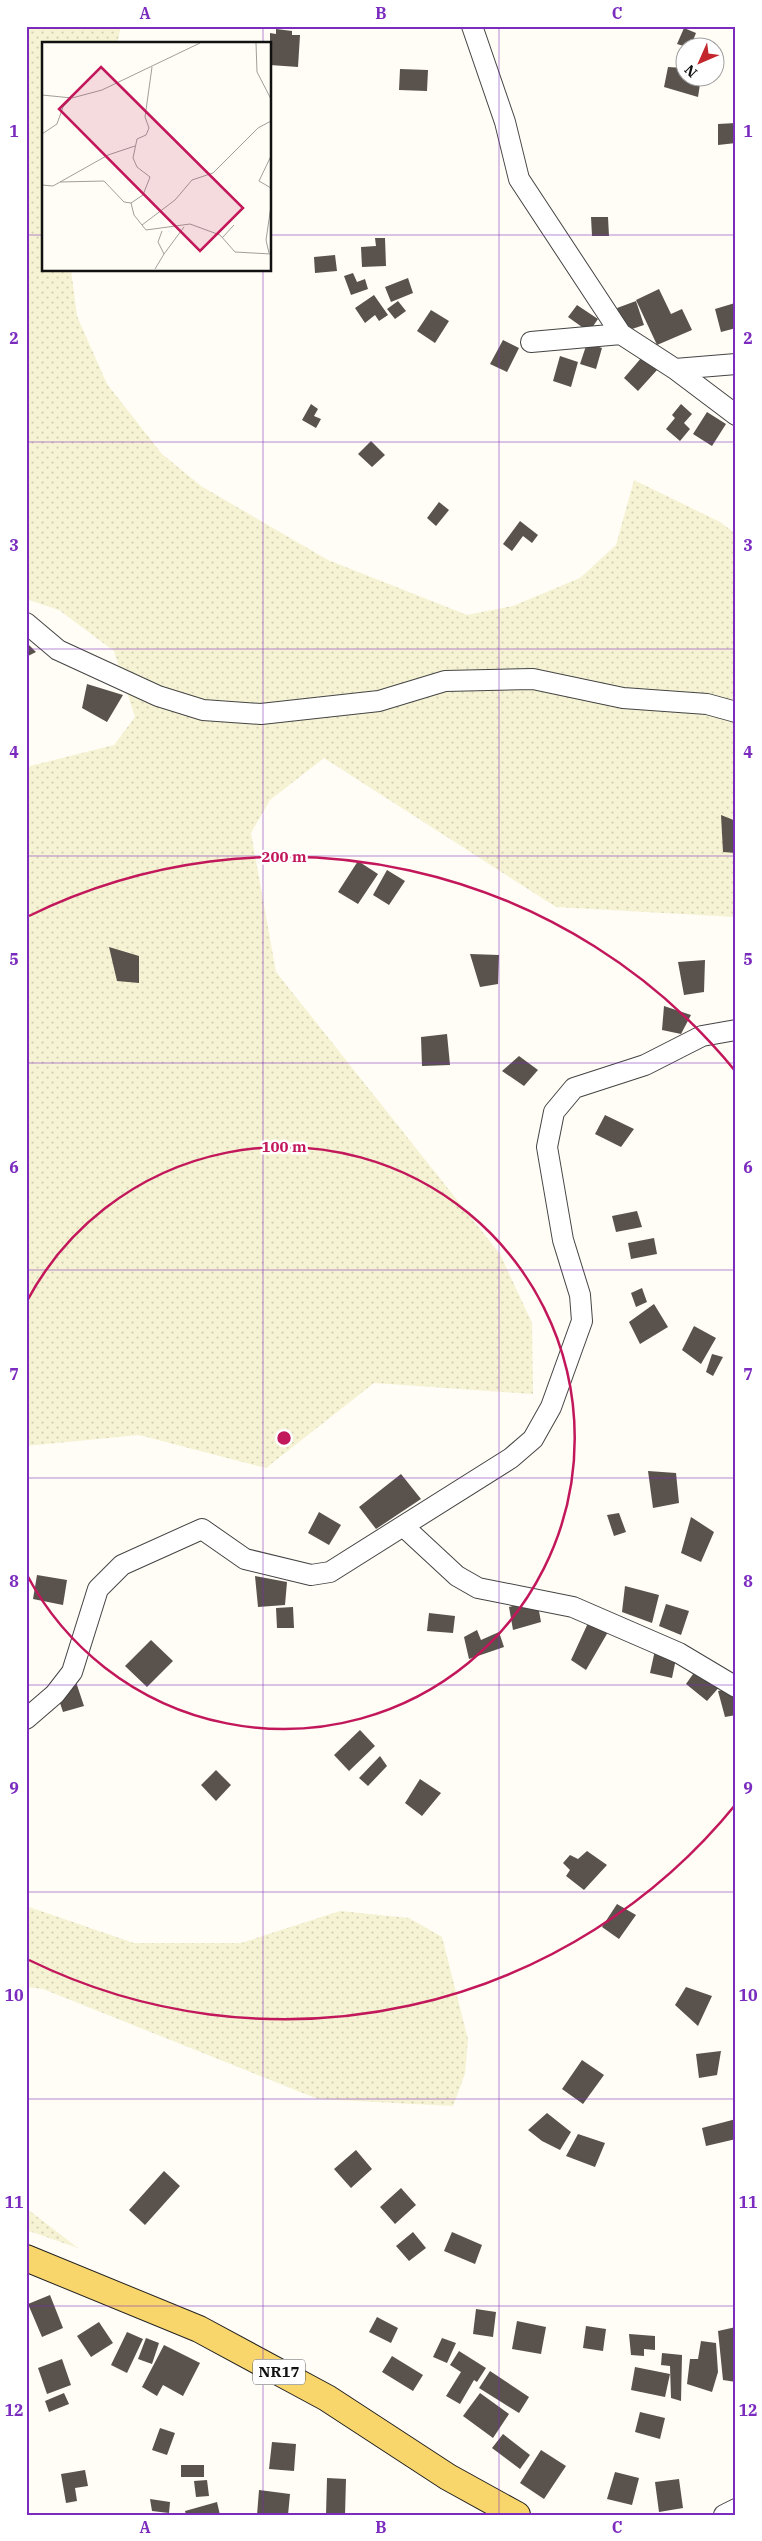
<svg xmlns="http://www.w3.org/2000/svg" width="762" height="2541" viewBox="0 0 762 2541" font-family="'IBM Plex Serif',serif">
<defs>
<pattern id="farmland-dots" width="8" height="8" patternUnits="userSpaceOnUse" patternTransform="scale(1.25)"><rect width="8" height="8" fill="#f6f3d4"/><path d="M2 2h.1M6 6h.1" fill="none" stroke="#d2cfb5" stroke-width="1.8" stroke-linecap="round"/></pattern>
</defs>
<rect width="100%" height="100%" fill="#fffdf5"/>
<path fill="url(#farmland-dots)" d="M 26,26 L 121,26 L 117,44 L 44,44 L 44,270 L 71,270 L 77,316 L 107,384 L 162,454 L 201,486 L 328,560 L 467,615 L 513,606 L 580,578 L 616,545 L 634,480 L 720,522 L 736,534 L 736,917 L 556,907 L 324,758 L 270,800 L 251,833 L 276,972 L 500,1254 L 532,1323 L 533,1394 L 374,1383 L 266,1468 L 139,1435 L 26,1446 L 26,767 L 114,745 L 135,717 L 114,651 L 59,610 L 26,599 Z
M 26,1906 L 134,1943 L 241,1943 L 340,1911 L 409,1918 L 442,1937 L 468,2039 L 465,2074 L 453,2106 L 318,2099 L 43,1989 L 26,1987 Z
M 26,2208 L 78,2248 L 26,2230 Z"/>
<path fill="#5a524d" d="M 684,28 L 696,33 L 690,48 L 677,44 Z
M 276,29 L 292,31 L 292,35 L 300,35 L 298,67 L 270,65 L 270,33 L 276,34 Z
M 668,67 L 684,68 L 684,78 L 701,78 L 698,97 L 664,87 Z
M 400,69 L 428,70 L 427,91 L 399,90 Z
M 736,123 L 736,143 L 718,145 L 718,124 Z
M 591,217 L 608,217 L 609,236 L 592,236 Z
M 375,238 L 385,238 L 386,266 L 362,267 L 361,247 L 376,246 Z
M 335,255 L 337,271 L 315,273 L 314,257 Z
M 353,273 L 357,282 L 365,279 L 368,289 L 351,295 L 344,276 Z
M 408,278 L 413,293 L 391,302 L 385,287 Z
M 659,289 L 671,314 L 682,309 L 692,330 L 657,345 L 636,300 Z
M 374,295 L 388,315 L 379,321 L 375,315 L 365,323 L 355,308 Z
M 398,301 L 406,311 L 395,319 L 387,309 Z
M 636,301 L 644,325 L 626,331 L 617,308 Z
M 735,303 L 736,328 L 721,332 L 715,309 Z
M 577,305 L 598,319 L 589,332 L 568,317 Z
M 431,310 L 449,321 L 435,343 L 417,331 Z
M 503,340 L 519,348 L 507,372 L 490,364 Z
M 587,343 L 602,348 L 596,369 L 580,364 Z
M 560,356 L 578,362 L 571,387 L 553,381 Z
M 642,357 L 657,370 L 638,391 L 624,378 Z
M 311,404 L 318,409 L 314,416 L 321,419 L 316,428 L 302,420 Z
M 681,404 L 692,414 L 684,423 L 690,429 L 680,441 L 666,429 L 675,418 L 672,415 Z
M 707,412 L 726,424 L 712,446 L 693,434 Z
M 371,441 L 385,455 L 372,467 L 358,454 Z
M 439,502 L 449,510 L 436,526 L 427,518 Z
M 520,521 L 538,535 L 532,543 L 523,536 L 512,551 L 503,544 Z
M 26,642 L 36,652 L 26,657 Z
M 87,684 L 123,695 L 107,722 L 82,708 Z
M 721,815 L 736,821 L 736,853 L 723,852 Z
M 358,861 L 378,874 L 358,904 L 338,892 Z
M 387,870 L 405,881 L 389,905 L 373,895 Z
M 109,947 L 139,956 L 139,983 L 117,981 Z
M 470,954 L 499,955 L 498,984 L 480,987 Z
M 705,960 L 704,992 L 684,995 L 678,962 Z
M 664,1006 L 691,1015 L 681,1034 L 662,1030 Z
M 447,1034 L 450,1065 L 422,1066 L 421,1037 Z
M 519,1056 L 538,1070 L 524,1086 L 502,1071 Z
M 605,1115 L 634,1129 L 621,1147 L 595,1134 Z
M 637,1211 L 642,1227 L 616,1232 L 612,1216 Z
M 654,1238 L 657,1254 L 631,1259 L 628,1243 Z
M 642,1288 L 647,1302 L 636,1307 L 631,1293 Z
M 654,1304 L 668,1327 L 640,1344 L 629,1322 Z
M 694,1326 L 716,1338 L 701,1364 L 682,1350 Z
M 712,1354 L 723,1357 L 713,1376 L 706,1372 Z
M 648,1471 L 676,1473 L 679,1503 L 653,1508 Z
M 401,1474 L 421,1499 L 376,1529 L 359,1507 Z
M 319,1512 L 341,1525 L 329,1545 L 308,1533 Z
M 619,1513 L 626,1532 L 614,1536 L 607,1515 Z
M 691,1517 L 714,1532 L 701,1562 L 681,1553 Z
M 37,1575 L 67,1580 L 63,1605 L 33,1599 Z
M 255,1576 L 287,1582 L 285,1605 L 258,1607 Z
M 625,1586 L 659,1595 L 652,1623 L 622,1612 Z
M 537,1600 L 541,1622 L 513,1630 L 509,1607 Z
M 666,1604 L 689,1611 L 681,1635 L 659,1626 Z
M 293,1607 L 294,1628 L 277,1628 L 276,1608 Z
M 429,1613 L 455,1616 L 453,1633 L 427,1631 Z
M 588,1623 L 608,1632 L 586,1670 L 571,1660 Z
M 477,1630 L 481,1640 L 499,1632 L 504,1647 L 469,1659 L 464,1637 Z
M 151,1640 L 173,1661 L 147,1687 L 125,1666 Z
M 655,1650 L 677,1654 L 672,1678 L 650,1673 Z
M 698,1667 L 722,1684 L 707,1701 L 686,1684 Z
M 76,1682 L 84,1706 L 63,1712 L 57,1694 Z
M 734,1688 L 736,1715 L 725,1717 L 718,1691 Z
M 360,1730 L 375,1746 L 349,1771 L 334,1755 Z
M 380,1756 L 387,1766 L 368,1786 L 359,1778 Z
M 216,1770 L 231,1785 L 216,1801 L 201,1785 Z
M 420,1779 L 441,1793 L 422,1816 L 405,1803 Z
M 587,1851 L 607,1865 L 584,1890 L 566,1876 L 570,1870 L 563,1863 L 570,1855 L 578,1859 Z
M 617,1904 L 636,1915 L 619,1939 L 602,1927 Z
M 686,1987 L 712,1996 L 698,2026 L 675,2005 Z
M 721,2051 L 717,2075 L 699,2078 L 696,2054 Z
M 582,2060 L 604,2075 L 583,2104 L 562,2089 Z
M 547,2113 L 571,2132 L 560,2150 L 542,2141 L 528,2130 Z
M 736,2119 L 736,2139 L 706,2146 L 702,2128 Z
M 578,2134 L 605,2143 L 595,2167 L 566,2156 Z
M 356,2150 L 372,2169 L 351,2188 L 334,2169 Z
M 164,2171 L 180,2186 L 145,2225 L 129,2210 Z
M 401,2188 L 416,2205 L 395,2224 L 380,2207 Z
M 413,2232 L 426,2248 L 409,2261 L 396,2246 Z
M 452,2232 L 482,2245 L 475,2264 L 444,2251 Z
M 50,2295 L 63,2328 L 42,2337 L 28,2304 Z
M 476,2309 L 496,2312 L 493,2337 L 473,2334 Z
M 377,2317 L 398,2328 L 391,2343 L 369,2332 Z
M 517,2321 L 546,2327 L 541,2354 L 512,2349 Z
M 99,2322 L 113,2343 L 91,2357 L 77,2336 Z
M 586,2326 L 606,2329 L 603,2351 L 583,2348 Z
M 736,2327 L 736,2382 L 723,2380 L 718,2331 Z
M 127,2332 L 143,2339 L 127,2373 L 111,2365 Z
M 629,2334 L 655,2336 L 655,2350 L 644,2349 L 644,2356 L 631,2355 Z
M 146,2338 L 159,2343 L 152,2364 L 138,2359 Z
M 442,2338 L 456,2343 L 447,2363 L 433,2357 Z
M 701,2341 L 716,2343 L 718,2372 L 712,2392 L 687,2384 L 690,2359 L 698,2359 Z
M 164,2345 L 200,2363 L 183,2396 L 163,2385 L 157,2396 L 142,2387 Z
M 459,2351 L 486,2368 L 477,2382 L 474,2380 L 460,2404 L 446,2396 L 461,2372 L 450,2365 Z
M 662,2353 L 682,2355 L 681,2401 L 671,2398 L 670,2366 L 661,2365 Z
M 392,2356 L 423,2375 L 413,2391 L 382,2372 Z
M 62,2359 L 71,2385 L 47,2394 L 38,2368 Z
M 635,2367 L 670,2374 L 665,2397 L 631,2390 Z
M 490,2371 L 529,2397 L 519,2413 L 479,2388 Z
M 64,2393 L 69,2404 L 49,2412 L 45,2401 Z
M 480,2393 L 509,2414 L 493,2438 L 463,2416 Z
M 640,2412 L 665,2418 L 660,2439 L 635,2432 Z
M 160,2428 L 175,2433 L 167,2455 L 152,2450 Z
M 503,2434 L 530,2455 L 520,2469 L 492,2448 Z
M 272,2442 L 296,2444 L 294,2471 L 269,2469 Z
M 541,2450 L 566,2466 L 544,2499 L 520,2483 Z
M 181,2465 L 204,2465 L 204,2477 L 181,2477 Z
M 85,2470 L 88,2486 L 75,2488 L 77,2501 L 66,2503 L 61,2474 Z
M 615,2472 L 639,2478 L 632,2505 L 607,2499 Z
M 327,2478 L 346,2479 L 345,2515 L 326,2515 Z
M 679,2479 L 683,2508 L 659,2512 L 655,2482 Z
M 207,2480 L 209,2496 L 196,2497 L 194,2481 Z
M 259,2490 L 290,2494 L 288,2515 L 257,2515 Z
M 150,2499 L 170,2502 L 169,2513 L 152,2511 Z
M 217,2502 L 220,2515 L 186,2515 L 185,2511 Z"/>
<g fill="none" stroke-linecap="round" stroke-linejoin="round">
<defs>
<path id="minor" d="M 472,26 L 505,122 L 519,179 L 621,334 L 675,369 L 736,415
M 531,342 L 621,334
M 675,369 L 736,364
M 26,623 L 58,650 L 158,696 L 203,710 L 261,714 L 379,701 L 445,681 L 533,679 L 623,698 L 707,704 L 736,712
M 403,1526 L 457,1576 L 478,1588 L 573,1607 L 679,1653 L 736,1687
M 26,1719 L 55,1694 L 72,1672 L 98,1589 L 122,1565 L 202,1529 L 245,1559 L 311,1575 L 330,1572 L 511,1458 L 533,1439 L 551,1407 L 582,1321 L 580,1295 L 563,1240 L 547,1147 L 554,1112 L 574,1088 L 645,1065 L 702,1036 L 736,1030
M 724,2515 L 736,2509"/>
<path id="major" d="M 26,2258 L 199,2329 L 327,2398 L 448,2477 L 517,2515"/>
</defs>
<use href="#minor" stroke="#444" stroke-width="22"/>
<use href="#major" stroke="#222" stroke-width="28"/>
<use href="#minor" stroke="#fff" stroke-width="20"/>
<use href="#major" stroke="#f9d66b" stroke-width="26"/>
</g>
<path fill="none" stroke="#7b2cbf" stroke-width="1" stroke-opacity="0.55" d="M 263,26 L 263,44M 499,26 L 499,2515M 26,235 L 44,235M 270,235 L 736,235M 263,270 L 263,2515M 26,442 L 736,442M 26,649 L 736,649M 26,856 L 736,856M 26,1063 L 736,1063M 26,1270 L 736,1270M 26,1478 L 736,1478M 26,1685 L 736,1685M 26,1892 L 736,1892M 26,2099 L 736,2099M 26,2306 L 736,2306"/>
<g fill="none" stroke="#c2185b" stroke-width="2.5">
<path d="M27 1301A291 291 0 1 1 27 1575"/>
<path d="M736 1804A581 581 0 0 1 29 1960M29 916A581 581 0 0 1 736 1072"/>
</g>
<g text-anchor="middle" stroke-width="5" stroke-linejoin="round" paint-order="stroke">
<rect fill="#fff" stroke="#585858" stroke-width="1" x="253" y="2359.5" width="52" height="25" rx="4"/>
<g font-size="15" font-weight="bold" fill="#111">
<text x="279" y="2377">NR17</text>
</g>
</g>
<g transform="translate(42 42)">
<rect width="229" height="229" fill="#fffdf5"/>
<path fill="none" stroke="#a09f9a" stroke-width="1" d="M 214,1 L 215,30 L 229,57M 0,53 L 30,56 L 60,48 L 158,1M 0,92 L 15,82 L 21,65 L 29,57M 229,114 L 217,139 L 229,146M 18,140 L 62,139 L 82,160 L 89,161 L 101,153 L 108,135 L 95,125 L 91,116 L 95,97 L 104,93 L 107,86 L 103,75 L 110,25M 0,143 L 11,144 L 66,113 L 93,104M 89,161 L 92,173 L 104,188 L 148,182 L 178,193 L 193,210 L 229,212M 100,183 L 133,158 L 150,138 L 171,131 L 216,86 L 229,79M 180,196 L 192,183M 227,211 L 224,198 L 229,164M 122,212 L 142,185M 113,227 L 122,212 L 116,200 L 120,189"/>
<path fill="#c2185b" fill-opacity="0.15" stroke="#c2185b" stroke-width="2.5" d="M 59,25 L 201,166 L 158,209 L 17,67 Z"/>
<rect width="229" height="229" fill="none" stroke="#111" stroke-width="2.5"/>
</g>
<circle cx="284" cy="1438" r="8" fill="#c2185b" stroke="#fff" stroke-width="2.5"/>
<g font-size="15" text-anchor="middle" font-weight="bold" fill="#c2185b" stroke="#fff" stroke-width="5" stroke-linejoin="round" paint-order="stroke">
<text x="284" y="862">200 m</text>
<text x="284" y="1152">100 m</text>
</g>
<rect width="762" height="2541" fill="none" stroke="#ffffff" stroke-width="55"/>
<g transform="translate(700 62) rotate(225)"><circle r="24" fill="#ffffff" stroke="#a0a0a0"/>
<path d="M0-4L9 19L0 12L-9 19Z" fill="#c4262e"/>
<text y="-8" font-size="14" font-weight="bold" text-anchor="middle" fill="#111111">N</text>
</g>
<rect x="28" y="28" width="706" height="2486" fill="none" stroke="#7b2cbf" stroke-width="2"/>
<g font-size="16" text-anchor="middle" font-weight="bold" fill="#7b2cbf">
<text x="145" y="19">A</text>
<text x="381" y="19">B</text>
<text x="617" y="19">C</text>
<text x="14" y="137">1</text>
<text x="748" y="137">1</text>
<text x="14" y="344">2</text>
<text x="748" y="344">2</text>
<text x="14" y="551">3</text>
<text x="748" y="551">3</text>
<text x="14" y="758">4</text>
<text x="748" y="758">4</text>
<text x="14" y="965">5</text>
<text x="748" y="965">5</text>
<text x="14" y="1173">6</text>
<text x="748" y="1173">6</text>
<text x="14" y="1380">7</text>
<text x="748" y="1380">7</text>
<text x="14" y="1587">8</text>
<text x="748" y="1587">8</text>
<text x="14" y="1794">9</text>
<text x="748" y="1794">9</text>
<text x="14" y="2001">10</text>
<text x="748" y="2001">10</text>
<text x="14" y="2208">11</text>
<text x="748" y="2208">11</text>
<text x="14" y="2416">12</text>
<text x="748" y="2416">12</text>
<text x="145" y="2533">A</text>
<text x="381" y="2533">B</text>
<text x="617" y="2533">C</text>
</g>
</svg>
